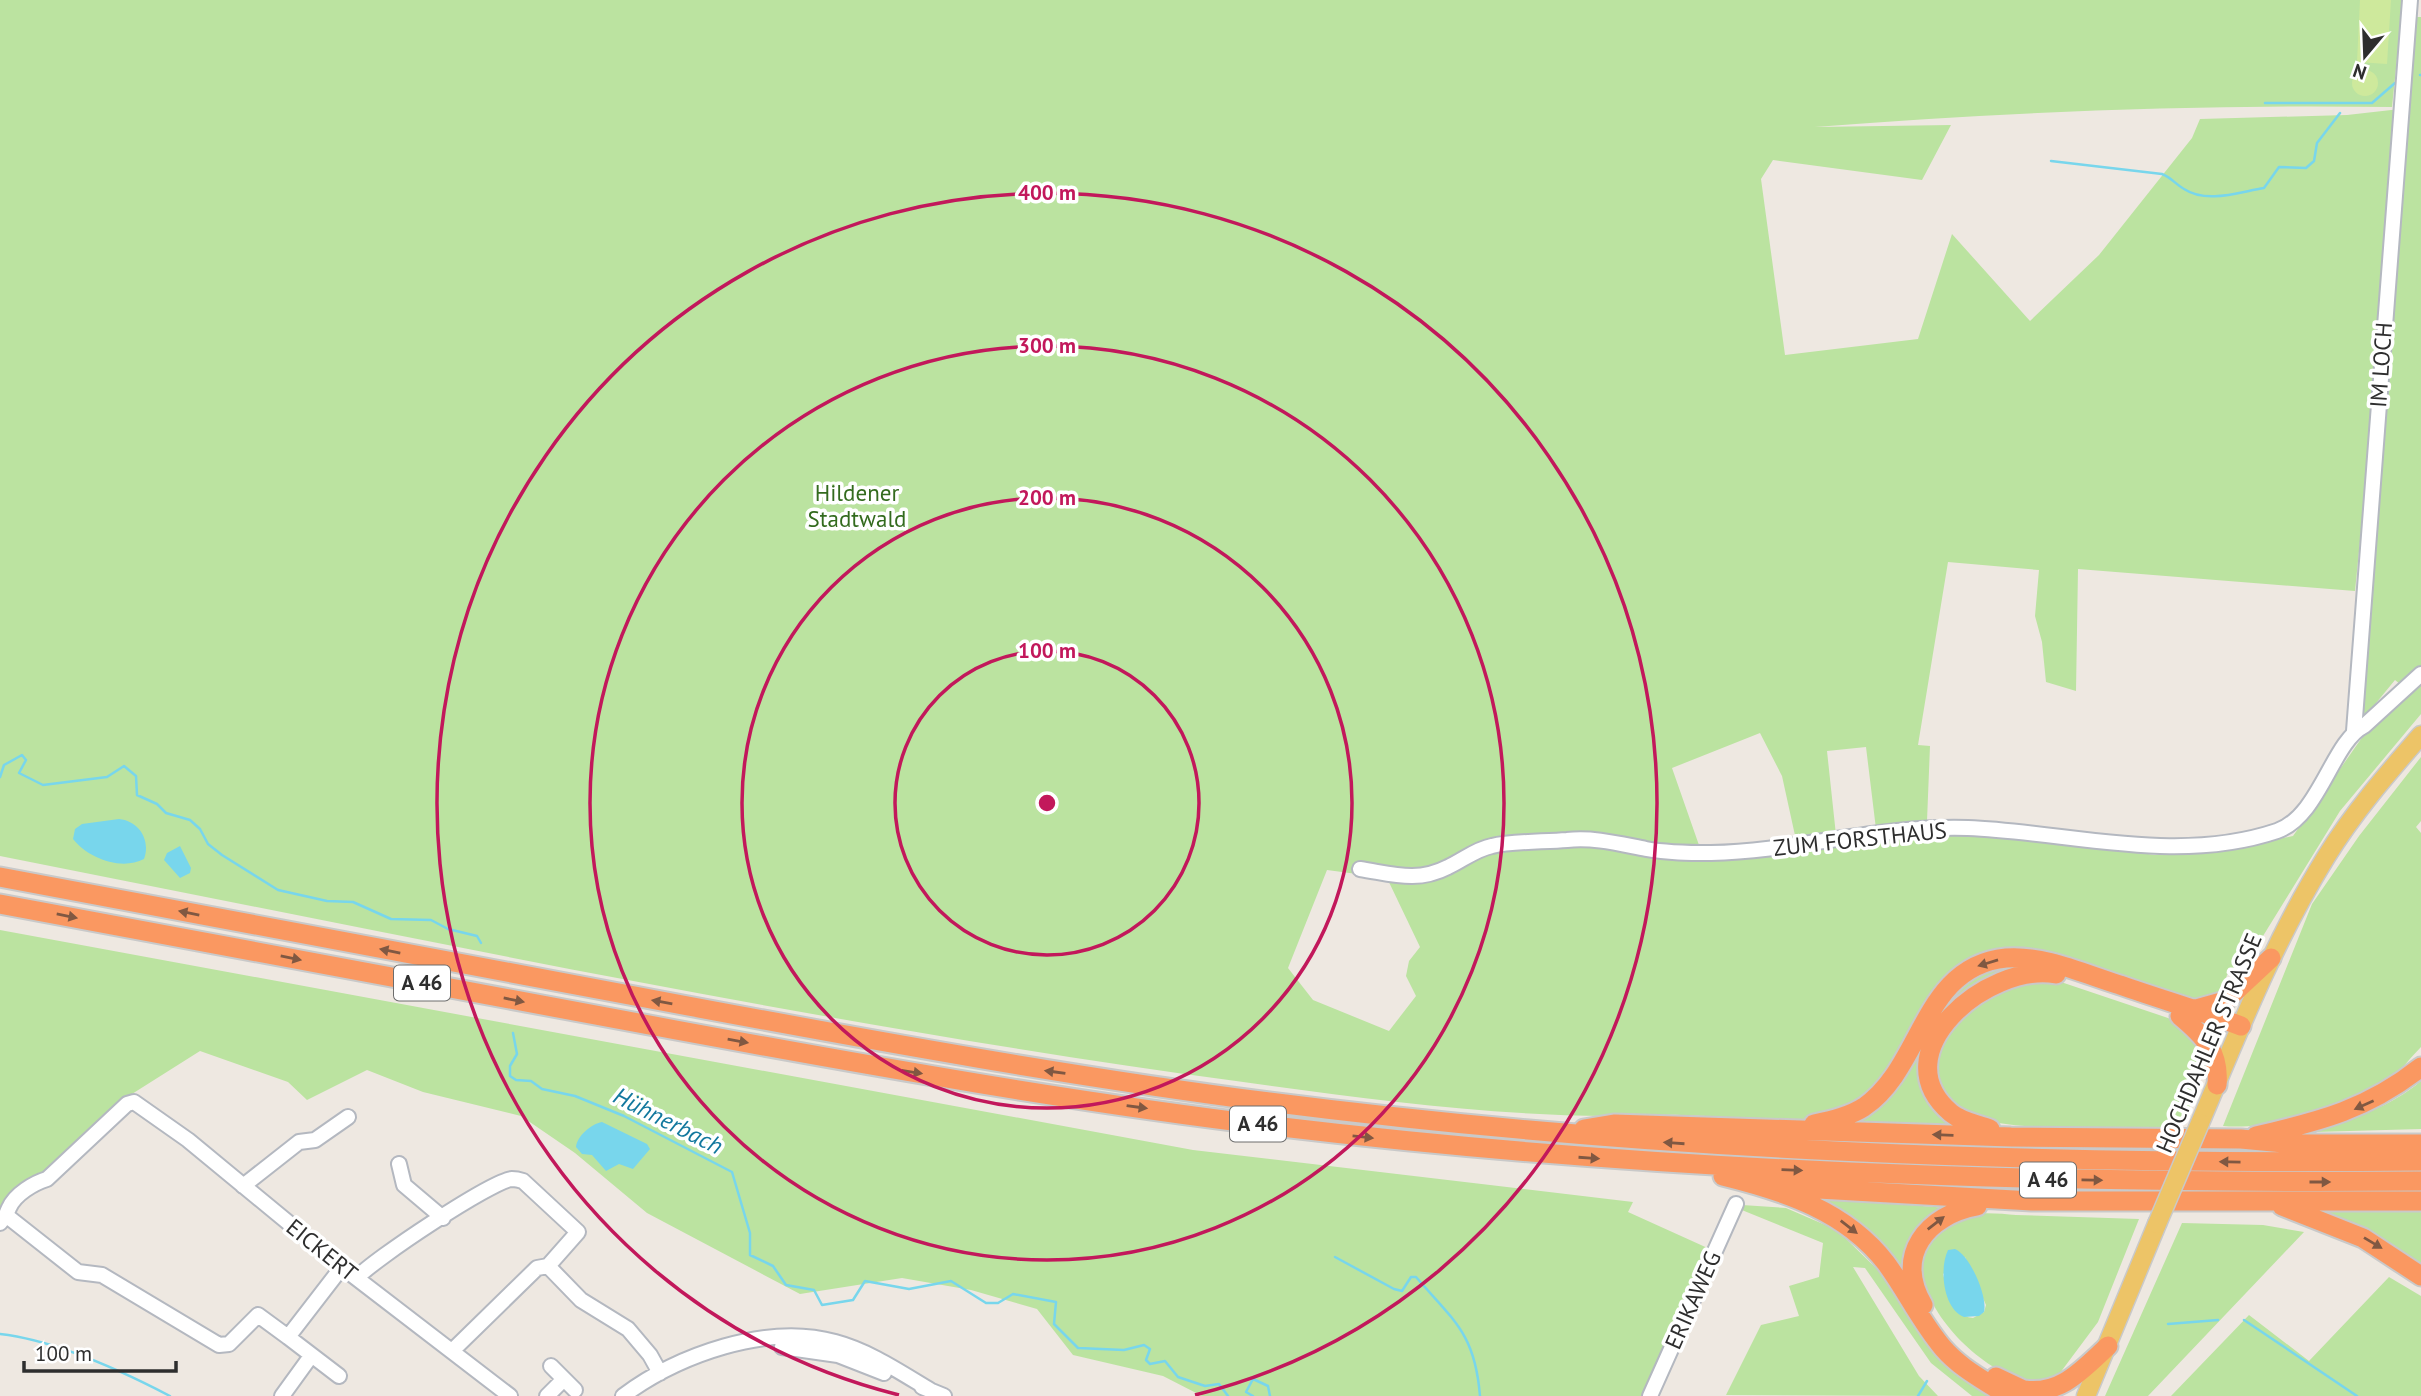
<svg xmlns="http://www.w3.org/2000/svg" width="2421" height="1396" viewBox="0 0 2421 1396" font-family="'PT Sans',sans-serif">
<rect width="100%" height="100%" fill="#eee8e1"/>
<path fill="#bbe3a0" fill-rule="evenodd" d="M 0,0 L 2403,0 L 2392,107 C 2200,104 2007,112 1815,127 L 1951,125 L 1922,180 L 1773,160 L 1761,179 L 1785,355 L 1918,339 L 1952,234 L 2030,321 L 2099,255 L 2192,138 L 2200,119 L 2347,115 L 2409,108 L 2416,17 L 2421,17 L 2421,714 L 2340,811 L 2263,936 L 2227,975 L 2223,989 L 2216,996 L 2194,1000 L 2019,950 C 1895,954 1917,1107 1820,1118 C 1774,1123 1727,1116 1681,1115 C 1657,1114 1632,1117 1607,1116 C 1483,1115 1358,1098 1236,1081 C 821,1025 411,937 0,856 ZM 2380,342 L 2391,343 L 2362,712 L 2367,714 L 2395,680 L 2411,693 L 2361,739 L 2293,836 L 2240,847 L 2155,855 L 2065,842 L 1927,830 L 1713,860 L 1700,848 L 1672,768 L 1760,733 L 1782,776 L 1796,840 L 1836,835 L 1827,751 L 1866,747 L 1876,829 L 1927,821 L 1930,746 L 1918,745 L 1948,562 L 2039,570 L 2035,616 L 2042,642 L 2046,682 L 2076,691 L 2078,569 L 2355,591 ZM 1327,870 L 1387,878 L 1420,947 L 1409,961 L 1406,976 L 1416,996 L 1389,1031 L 1313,1000 L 1288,968 Z
M 2421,757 L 2421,821 L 2416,827 L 2421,833 L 2421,1047 C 2411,1057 2401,1071 2390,1078 C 2347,1104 2272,1131 2223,1126 L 2312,904 L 2359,836 Z
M 0,930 L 1193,1150 L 1633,1202 L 1628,1212 L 1712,1250 L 1646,1396 L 1202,1396 L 1163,1376 L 1073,1355 L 1037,1309 L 971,1290 L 902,1278 L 800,1294 L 647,1213 L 575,1153 L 521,1116 L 423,1092 L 367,1070 L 307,1100 L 288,1082 L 200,1051 L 124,1099 L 0,1213 Z
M 2023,966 C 1962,977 1953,1015 1924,1063 L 1960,1126 L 1821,1127 L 1851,1117 L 1934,1012 L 1979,969 Z
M 2014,981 L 2058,981 L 2168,1018 L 2187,1028 L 2205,1053 L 2206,1064 L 2187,1114 L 2184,1113 L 2178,1129 C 2137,1130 1989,1133 1960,1111 C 1948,1101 1940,1085 1938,1070 C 1933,1026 1984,1000 2014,981 Z
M 2421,1081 L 2421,1129 L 2314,1132 C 2351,1119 2391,1107 2421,1081 Z
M 1806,1197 L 1948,1208 C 1911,1234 1904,1236 1909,1284 Z
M 1727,1204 L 1786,1208 L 1837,1230 L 1880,1272 L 1914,1322 L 1996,1396 L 1972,1396 L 1931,1363 L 1865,1268 L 1853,1267 L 1919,1376 L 1938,1396 L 1726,1395 L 1761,1325 L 1799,1316 L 1789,1286 L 1819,1277 L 1823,1243 Z
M 2421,1209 L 2421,1266 L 2312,1211 Z
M 2016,1215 L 2139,1219 L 2098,1322 L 2057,1377 C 2046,1378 2031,1382 2020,1379 C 1960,1362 1869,1253 1963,1217 C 1978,1211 2000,1214 2016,1215 ZM 1965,1257 L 1986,1305 L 1984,1312 L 1973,1318 C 1948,1315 1949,1295 1943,1274 Z
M 2182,1223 L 2263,1225 L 2304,1232 L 2148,1396 L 2105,1396 Z
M 2389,1277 L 2421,1296 L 2421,1396 L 2171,1396 L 2249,1315 L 2309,1361 Z"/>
<path fill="#cee99c" d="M 2360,0 L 2391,0 L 2387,64 L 2357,62 Z
M2352 83a13 13 0 1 1 26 0a13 13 0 1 1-26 0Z"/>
<path fill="#78d6ec" d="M 119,819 C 139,821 151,840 144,859 C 121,871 88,858 73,839 L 75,829 L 82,824 Z
M 180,846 L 191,868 L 190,873 L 180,878 L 164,860 L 167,853 Z
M 602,1122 L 647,1144 L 650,1149 L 633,1169 L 619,1164 L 606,1171 L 592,1155 L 582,1154 L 576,1147 C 577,1136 591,1124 602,1122 Z
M 1955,1249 C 1970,1255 1988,1297 1984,1312 L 1979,1316 L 1964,1317 C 1943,1309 1939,1268 1948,1250 Z"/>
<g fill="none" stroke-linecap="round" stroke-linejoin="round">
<path stroke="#78d6ec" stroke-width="2.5" d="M 2420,75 L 2421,75
M 2265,103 L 2372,103 L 2395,83
M 2051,161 L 2162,174 C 2172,178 2175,184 2184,189 C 2207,204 2239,192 2264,188 L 2279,167 L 2306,168 L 2314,161 L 2317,143 L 2340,113
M 0,777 L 4,765 L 22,755 L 26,760 L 19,773 L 43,785 L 107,777 L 124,766 L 136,776 L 137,795 L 157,804 L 166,813 L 190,820 L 200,829 L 208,844 L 222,855 L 278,890 L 327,901 L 353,902 L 391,919 L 431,920 L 448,929 L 477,936 L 481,943
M 513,1033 L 517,1054 L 510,1066 L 510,1076 L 516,1080 L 531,1081 L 542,1089 L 575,1096 L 624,1116 L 732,1172 L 750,1233 L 750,1255 L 773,1266 L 786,1285 L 814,1290 L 822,1305 L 853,1300 L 865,1281 L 909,1289 L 951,1281 L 986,1303 L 998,1303 L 1013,1294 L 1056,1302 L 1054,1324 L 1078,1348 L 1124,1350 L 1144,1345 L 1150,1349 L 1146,1360 L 1150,1364 L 1165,1361 L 1178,1377 L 1205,1386 L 1219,1384 L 1228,1396
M 1335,1257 L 1394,1289 L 1402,1291 L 1411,1277 L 1416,1277 C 1455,1322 1475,1334 1480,1396
M 2244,1320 L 2357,1396
M 2168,1324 L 2218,1320
M 0,1334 C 54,1340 122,1371 170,1396
M 1253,1396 L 1246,1392 L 1253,1379 L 1268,1386 L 1270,1396
M 1918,1396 L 1927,1381"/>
<defs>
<path id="minor" d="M 2354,731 L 2410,0
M 1360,869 C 1393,874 1417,883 1448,867 C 1463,860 1476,849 1492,846 C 1512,841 1544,842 1567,840 C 1594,837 1620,844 1646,849 C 1668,853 1689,853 1711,853 C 1797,851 1881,825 1968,828 C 2070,832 2176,865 2277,831 C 2320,816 2332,742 2364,726 L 2421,674
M 399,1164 L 404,1185 L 443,1218
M 243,1186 L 299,1142 L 315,1140 L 348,1117
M 7,1216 L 78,1272 L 102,1275 L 219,1345 L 229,1344 L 258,1315 L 288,1337 L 342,1267
M 0,1223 C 6,1217 6,1214 9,1208 C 15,1194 34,1183 47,1179 L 127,1104 L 134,1102 L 188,1140 L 342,1267 L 510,1396
M 548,1266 L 581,1300 L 628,1329 L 650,1355 L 660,1373
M 357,1278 C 371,1261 493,1180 512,1179 C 516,1179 520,1180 523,1181 L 578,1232 L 548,1266 L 537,1268 L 452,1351
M 288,1337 L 339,1376
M 782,1347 L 838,1355 L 884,1373
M 551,1366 L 575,1390
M 922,1387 L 944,1396
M 282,1396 L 311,1356
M 547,1396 L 564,1379
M 623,1396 C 678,1355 767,1323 835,1342 C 869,1351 900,1372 930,1390
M 1650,1396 L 1736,1204"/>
<path id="major" d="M 2200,1123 C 2238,1033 2274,941 2326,857 C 2353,813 2387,774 2421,735
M 2086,1396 L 2157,1224"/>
<path id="highway" d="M 0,877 C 229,920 458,964 688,1006 C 881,1042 1074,1077 1269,1102 C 1652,1151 2036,1165 2421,1161
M 0,904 C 225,946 450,988 676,1030 C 877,1067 1079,1103 1282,1127 C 1660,1172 2040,1184 2421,1181
M 2193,1010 L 2225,1001 L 2271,958
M 2180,1016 C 2204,1036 2220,1052 2217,1085
M 1814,1124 C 1830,1121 1850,1116 1864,1107 C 1923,1067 1922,966 2006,958 C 2044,955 2084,974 2120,985 C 2160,999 2201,1011 2241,1026
M 1584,1129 L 1614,1124 L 2011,1137 L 2241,1139 L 2294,1144
M 1990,1129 C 1977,1124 1962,1122 1951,1113 C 1880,1053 1987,962 2056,974
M 2256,1136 C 2321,1121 2368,1109 2421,1067
M 2283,1144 L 2421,1144
M 1723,1176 C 1784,1191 1846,1211 1886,1263 C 1906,1290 1921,1322 1943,1348 C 1961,1369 1986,1381 2008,1396
M 1766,1186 L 2032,1201 L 2421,1201
M 2282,1206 L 2363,1238 L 2421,1276
M 1923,1305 C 1894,1255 1927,1215 1977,1206
M 1996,1377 L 2036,1396
M 2024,1390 C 2061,1395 2082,1370 2108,1346"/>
</defs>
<use href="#minor" stroke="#b4b8c0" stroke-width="18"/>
<use href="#major" stroke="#c9c9c9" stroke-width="21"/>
<use href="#highway" stroke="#c9c9c9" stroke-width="23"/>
<use href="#minor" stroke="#fff" stroke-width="14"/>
<use href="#major" stroke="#edc467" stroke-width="18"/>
<use href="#highway" stroke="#fa9861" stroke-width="19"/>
<defs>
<path id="major-bridge" d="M 2157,1224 L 2200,1123"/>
</defs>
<use href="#major-bridge" stroke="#c9c9c9" stroke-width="21" stroke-linecap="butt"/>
<use href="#major-bridge" stroke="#edc467" stroke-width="18"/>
</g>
<defs><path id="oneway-solid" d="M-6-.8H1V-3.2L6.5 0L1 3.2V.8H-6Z" transform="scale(1.75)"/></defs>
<g fill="#805842">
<use href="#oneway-solid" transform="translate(189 913) rotate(-169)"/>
<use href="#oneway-solid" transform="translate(67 916) rotate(11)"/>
<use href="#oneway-solid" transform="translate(390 951) rotate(-169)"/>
<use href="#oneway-solid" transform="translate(291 958) rotate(11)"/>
<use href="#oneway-solid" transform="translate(1988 963) rotate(163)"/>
<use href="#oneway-solid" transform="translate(514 1000) rotate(11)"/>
<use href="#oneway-solid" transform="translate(662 1002) rotate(-170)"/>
<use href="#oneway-solid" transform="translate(738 1041) rotate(10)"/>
<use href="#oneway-solid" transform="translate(912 1072) rotate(9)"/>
<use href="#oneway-solid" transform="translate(1055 1072) rotate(-172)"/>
<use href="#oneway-solid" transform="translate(2364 1105) rotate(156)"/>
<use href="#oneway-solid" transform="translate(1137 1107) rotate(8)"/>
<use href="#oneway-solid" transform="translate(1943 1135) rotate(-178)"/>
<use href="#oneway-solid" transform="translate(1363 1137) rotate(6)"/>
<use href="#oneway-solid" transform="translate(1674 1143) rotate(-176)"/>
<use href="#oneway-solid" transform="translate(1589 1158) rotate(4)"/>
<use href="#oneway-solid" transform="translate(2230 1162) rotate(-179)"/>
<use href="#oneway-solid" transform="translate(1792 1170) rotate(2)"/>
<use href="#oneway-solid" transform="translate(2092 1180) rotate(1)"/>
<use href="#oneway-solid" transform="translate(2320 1182)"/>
<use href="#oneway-solid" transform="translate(1936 1223) rotate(-38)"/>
<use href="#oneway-solid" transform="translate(1849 1227) rotate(38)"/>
<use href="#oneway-solid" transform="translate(2373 1243) rotate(31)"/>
</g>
<g fill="none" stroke="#c2185b" stroke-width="3.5">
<circle cx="1047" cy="803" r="152"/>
<circle cx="1047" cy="803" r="305"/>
<circle cx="1047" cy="803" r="457"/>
<path d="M899 1395A610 610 0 1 1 1195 1395"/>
</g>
<g text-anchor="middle" stroke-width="7" stroke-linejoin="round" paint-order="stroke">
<g fill="#fff" stroke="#6d6d6d" stroke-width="2">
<rect x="394" y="965.5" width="56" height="35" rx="5"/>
<rect x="1230" y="1106.5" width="56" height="35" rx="5"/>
<rect x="2020" y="1162.5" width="56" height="35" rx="5"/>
</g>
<g font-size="21" font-weight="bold" fill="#2e2e2e">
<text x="422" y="990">A 46</text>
<text x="1258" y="1131">A 46</text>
<text x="2048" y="1187">A 46</text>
</g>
<g font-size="23" fill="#2e2e2e" stroke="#fff">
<text transform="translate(2381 365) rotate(-86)" y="8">IM LOCH</text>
<text transform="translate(1860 839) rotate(-6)" y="8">ZUM FORSTHAUS</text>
<text transform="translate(2209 1043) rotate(-67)" y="8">HOCHDAHLER STRASSE</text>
<text transform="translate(322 1250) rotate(39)" y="8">EICKERT</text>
<text transform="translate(1693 1300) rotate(-66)" y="8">ERIKAWEG</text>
</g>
<g font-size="23" fill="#336b1e" stroke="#fff">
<text x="857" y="501">Hildener<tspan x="857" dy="26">Stadtwald</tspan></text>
</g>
<g font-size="24" font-style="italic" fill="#12789e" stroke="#fff">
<text transform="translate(668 1121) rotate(27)" y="8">Hühnerbach</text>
</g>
</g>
<circle cx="1047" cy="803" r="10" fill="#c2185b" stroke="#fff" stroke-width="3.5"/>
<g font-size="21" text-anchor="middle" font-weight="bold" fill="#c2185b" stroke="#fff" stroke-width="7" stroke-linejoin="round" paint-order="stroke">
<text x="1047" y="200">400 m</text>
<text x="1047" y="353">300 m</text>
<text x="1047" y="505">200 m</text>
<text x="1047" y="658">100 m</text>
</g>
<g transform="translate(2365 56) rotate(199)" stroke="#ffffff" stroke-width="5" paint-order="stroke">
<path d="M0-5L12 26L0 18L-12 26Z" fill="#2e2e2e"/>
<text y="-10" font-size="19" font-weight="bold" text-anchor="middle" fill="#2e2e2e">N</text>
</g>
<path d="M24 1361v10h152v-10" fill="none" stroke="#2e2e2e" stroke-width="3.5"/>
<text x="35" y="1361" font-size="21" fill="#2e2e2e" stroke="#ffffff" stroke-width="5" paint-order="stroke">100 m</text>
</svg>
